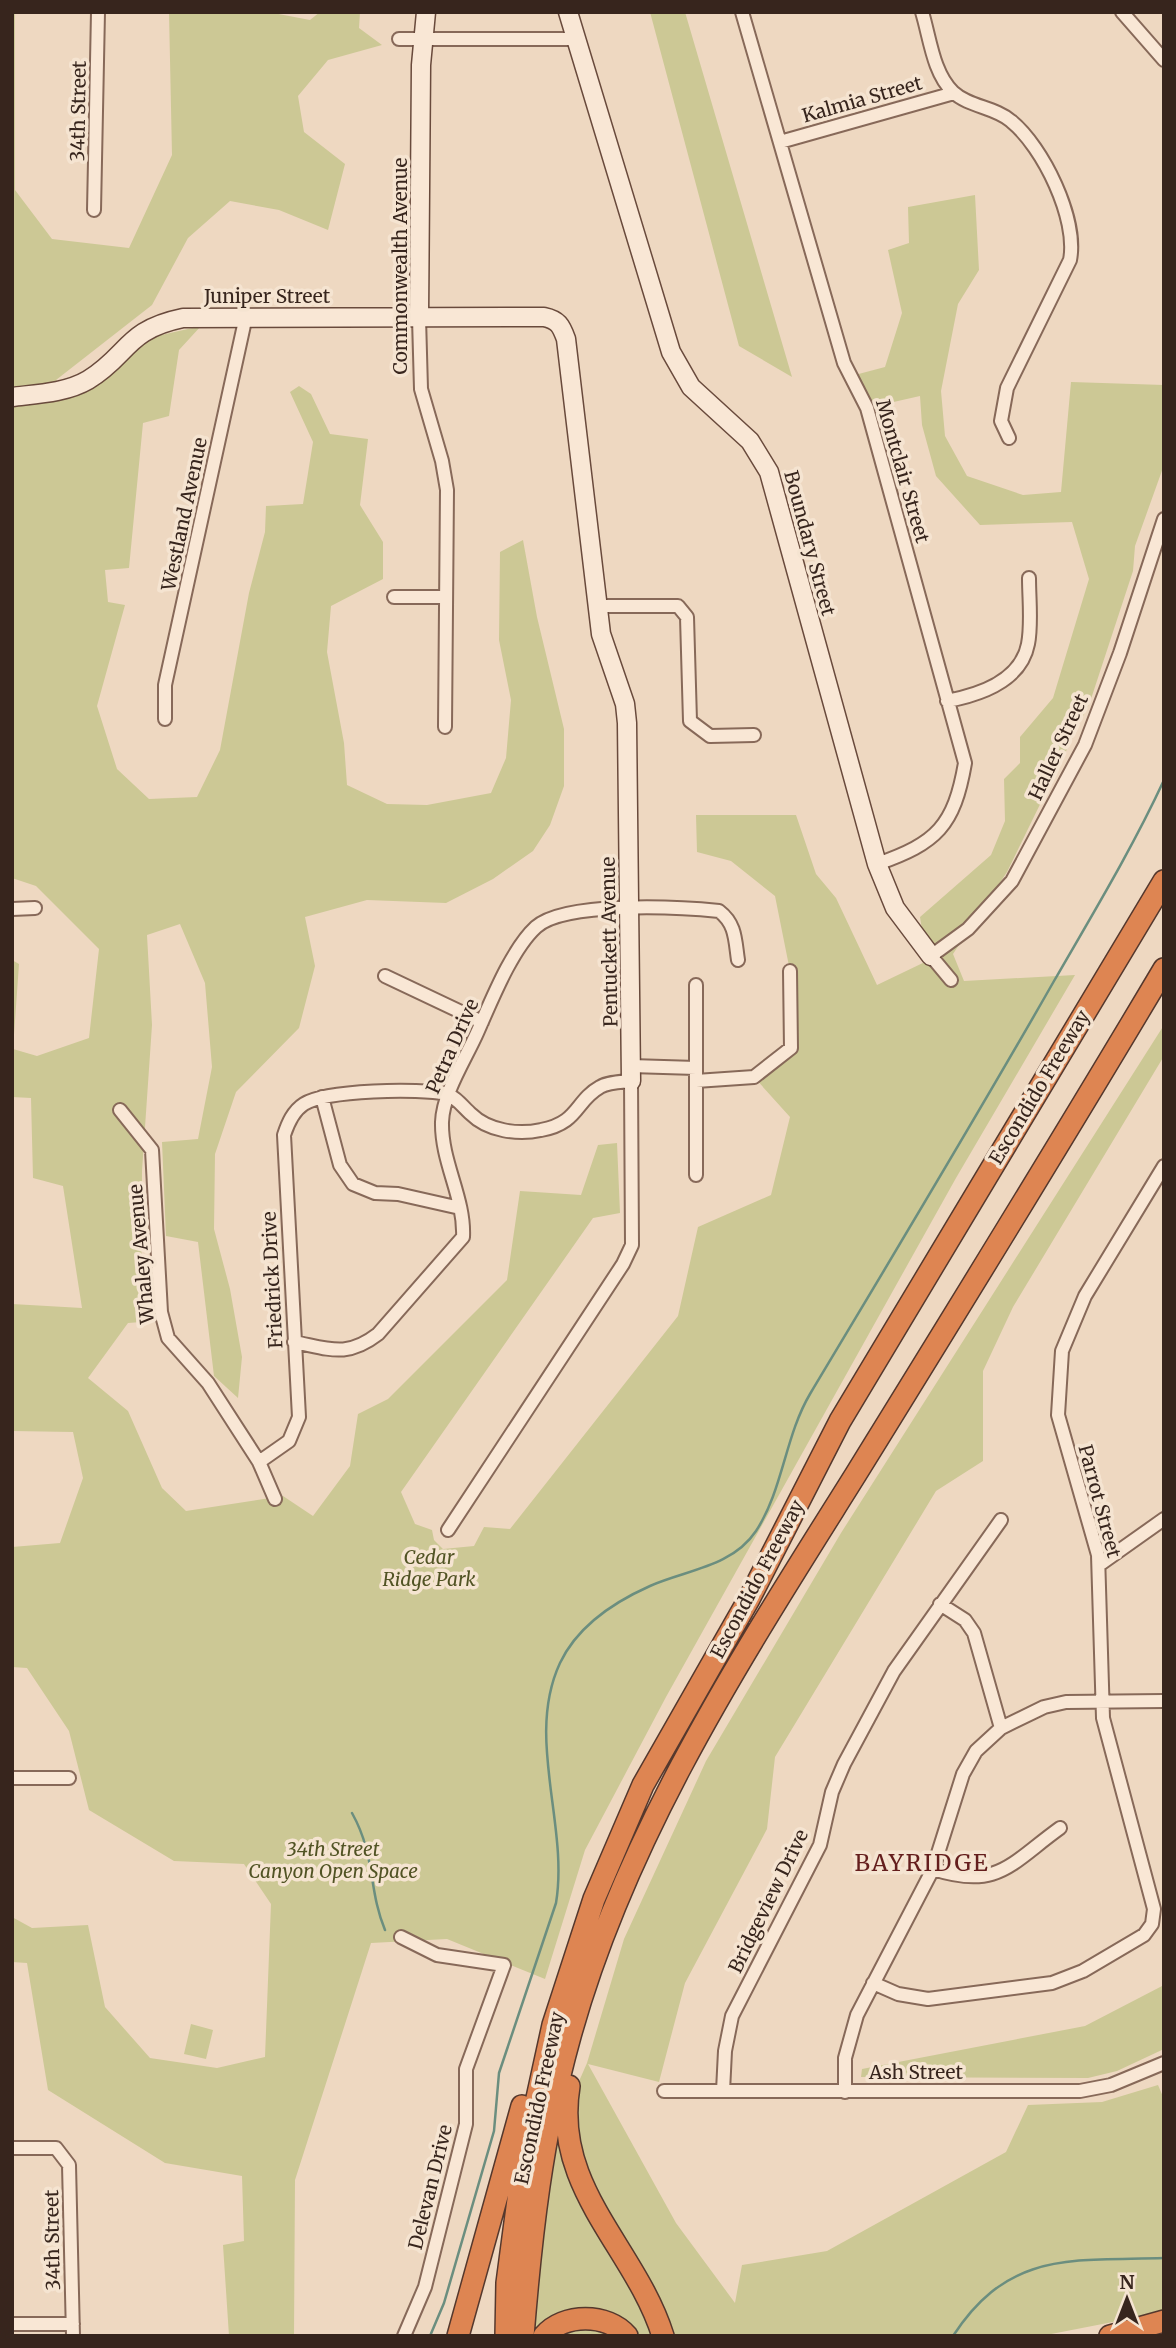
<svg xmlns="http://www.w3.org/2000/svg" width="1176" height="2348" viewBox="0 0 1176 2348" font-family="Merriweather,serif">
<rect width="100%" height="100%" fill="#eed8c1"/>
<path fill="#ccc895" d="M 12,12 L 15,12 L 15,190 L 52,239 L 129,248 L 172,155 L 169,12 L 268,12 L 310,20 L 320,12 L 360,12 L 359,28 L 382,45 L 328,60 L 298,96 L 304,132 L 345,164 L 328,230 L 279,210 L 230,201 L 188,238 L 152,305 L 56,380 L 78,395 L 105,378 L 148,338 L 201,326 L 179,350 L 169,416 L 143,423 L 129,568 L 105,570 L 108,602 L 125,605 L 97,706 L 117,769 L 149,799 L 197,797 L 220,750 L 249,593 L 265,532 L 266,506 L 303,504 L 313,442 L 290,392 L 299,386 L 311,394 L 330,434 L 368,439 L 360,505 L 383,542 L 383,579 L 331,606 L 327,652 L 344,743 L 347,785 L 387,804 L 427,805 L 491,793 L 506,758 L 511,700 L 499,640 L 500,552 L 523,540 L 537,617 L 564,729 L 564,786 L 550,825 L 533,851 L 493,879 L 446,903 L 367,900 L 305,917 L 315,966 L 299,1028 L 236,1092 L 215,1154 L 214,1229 L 230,1289 L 242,1357 L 238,1398 L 214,1376 L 198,1242 L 166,1236 L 162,1142 L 198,1139 L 212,1067 L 205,983 L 180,924 L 147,935 L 152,1025 L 142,1171 L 141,1322 L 128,1323 L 88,1378 L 128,1411 L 162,1488 L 186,1511 L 283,1496 L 313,1516 L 350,1466 L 358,1414 L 388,1399 L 507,1280 L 520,1191 L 581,1195 L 598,1145 L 617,1143 L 620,1213 L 593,1218 L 401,1492 L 415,1524 L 432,1530 L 434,1540 L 443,1549 L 474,1546 L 484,1527 L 510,1529 L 678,1316 L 698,1227 L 771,1195 L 790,1117 L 754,1077 L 791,1048 L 790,971 L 775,896 L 731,861 L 697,852 L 696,815 L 796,815 L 816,874 L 836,898 L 877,985 L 927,961 L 920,917 L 991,855 L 1005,821 L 1004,779 L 1020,763 L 1020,737 L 1053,698 L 1089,579 L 1072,522 L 980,525 L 936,476 L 922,425 L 920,396 L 867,408 L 851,376 L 885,367 L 902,313 L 888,250 L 909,243 L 908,207 L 975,195 L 979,270 L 958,304 L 941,391 L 945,436 L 967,476 L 1023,495 L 1061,492 L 1071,382 L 1164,385 L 1164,465 L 1135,546 L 1133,571 L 1090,702 L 1007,872 L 953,954 L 964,981 L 1075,975 L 956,1178 L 666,1697 L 585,1850 L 545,1979 L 447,1939 L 371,1943 L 295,2180 L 294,2336 L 229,2336 L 223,2245 L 244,2241 L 242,2176 L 165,2163 L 48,2090 L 27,1963 L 12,1962 L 12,1917 L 32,1928 L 88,1925 L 105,2007 L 150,2058 L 217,2068 L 265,2057 L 271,1904 L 244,1864 L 174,1861 L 89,1810 L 69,1731 L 27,1668 L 12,1667 L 12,1547 L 60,1543 L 83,1478 L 73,1432 L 12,1431 L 12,1304 L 82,1308 L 63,1186 L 33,1178 L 31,1098 L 12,1097 L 12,960 L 19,964 L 13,1049 L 37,1056 L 89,1038 L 99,949 L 36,886 L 12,878 Z
M 650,12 L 685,12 L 792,377 L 739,346 Z
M 1164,1025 L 1164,1056 L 1013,1307 L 983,1371 L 983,1461 L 936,1491 L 775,1757 L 767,1829 L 685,1983 L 659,2082 L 588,2064 L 676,2223 L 735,2303 L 742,2265 L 827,2251 L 1006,2152 L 1028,2105 L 1102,2102 L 1158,2085 L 1164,2099 L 1164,2312 L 1041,2336 L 581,2336 L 531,2330 L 555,2136 L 587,2063 L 624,1939 L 706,1761 L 841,1533 Z
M 1164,1985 L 1164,2049 L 1117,2071 L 1088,2078 L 861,2077 L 862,2069 L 1085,2026 Z
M 191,2024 L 213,2030 L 206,2059 L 184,2054 Z"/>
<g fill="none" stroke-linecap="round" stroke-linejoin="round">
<path stroke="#6b8e7f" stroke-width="2.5" d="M 352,1813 C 376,1856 368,1889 385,1930
M 430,2336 L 444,2303 L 494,2131 L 499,2073 L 556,1903 C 569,1825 525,1738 560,1663 C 577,1627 614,1602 650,1586 C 686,1570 732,1567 756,1531 C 783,1490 785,1436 810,1394 C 892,1257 975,1120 1054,981 C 1092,915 1132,849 1164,780
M 953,2336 C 1009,2250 1072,2261 1164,2258"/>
<defs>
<path id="street" d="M 742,12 L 844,363 L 867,408 L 965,763 C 954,826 937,843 877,864
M 922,12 C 930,38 933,73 953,92 C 969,107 995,107 1011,121 C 1043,147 1078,219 1070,260 L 1007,388 L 1001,421 L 1009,438
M 1122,12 L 1164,60
M 399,39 L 576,39
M 780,142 L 954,93
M 94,210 L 98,12
M 419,318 L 421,389 L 442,461 L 447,490 L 445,727
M 394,597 L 445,597
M 598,606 L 678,606 L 687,617 L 690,721 L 710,736 L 754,735
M 947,701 C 979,695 1021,681 1028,644 C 1032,624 1029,599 1029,578
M 165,719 L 165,685 L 246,316
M 12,909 L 35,908
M 385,976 L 482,1022
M 951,980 L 931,956 L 968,929 L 1012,881 L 1085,745 L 1120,653 L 1164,519
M 631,1066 L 696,1068
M 696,1081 L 754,1077 L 791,1048 L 790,971
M 322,1097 L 340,1165 L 353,1184 L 375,1193 L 398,1194 L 460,1208
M 120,1110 L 152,1150 L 161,1312 L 168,1338 L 208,1383 L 259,1462 L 275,1499
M 696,1175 L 696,985
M 294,1342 C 330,1349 347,1358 378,1334 L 463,1237 C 465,1198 441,1162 442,1122 C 443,1093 465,1060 477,1033 C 491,1002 511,950 536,927 C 565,901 679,907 719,911 C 736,924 735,940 738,960
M 259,1462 L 289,1441 L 299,1417 L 284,1135 C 288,1123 293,1111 304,1104 C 326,1090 420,1088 446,1094 C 455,1096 464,1108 471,1114 C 488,1131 518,1135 541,1130 C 579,1123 575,1101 600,1087 C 608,1082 621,1082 631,1081 L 632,1245 L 623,1264 L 448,1530
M 1099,1565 L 1164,1519
M 940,1604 L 965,1620 L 974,1633 L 1001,1728
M 12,1778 L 69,1778
M 933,1869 C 998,1890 1010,1864 1060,1828
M 401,1937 L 437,1955 L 504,1965 L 466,2069 L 466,2124 L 425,2287 L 404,2336
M 873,1983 L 898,1994 L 928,1999 L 1052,1983 L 1083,1971 L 1144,1935 L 1152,1924 L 1154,1909 L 1103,1718 L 1098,1555 L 1058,1415 L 1062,1351 L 1085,1296 L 1164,1166
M 664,2091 L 1080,2091 L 1111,2085 L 1164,2063
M 723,2091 L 725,2051 L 732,2016 L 820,1845 L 832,1792 L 844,1764 L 894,1671 L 1001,1520
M 845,2092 L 845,2058 L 857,2015 L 933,1869 L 963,1774 L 976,1751 L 1001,1728 L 1044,1707 L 1066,1702 L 1164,1701
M 12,2148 L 56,2148 L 69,2165 L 73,2336
M 12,2324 L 73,2324"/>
<path id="secondary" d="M 568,12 L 671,352 L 691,387 L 750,441 L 769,472 L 877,864 L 895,908 L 931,956
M 419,318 L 421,65 L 426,12
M 12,397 C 36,394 66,393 88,380 C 129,355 125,330 183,318 L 544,317 C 558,320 561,325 566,339 L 601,634 L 625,704 L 627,723 L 631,1081"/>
<path id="highway" d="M 569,2086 C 552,2189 635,2247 663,2336
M 458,2336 L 522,2106
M 506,2336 L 507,2283 L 523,2162 L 553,2025 L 594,1899 L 643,1785 L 749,1599 L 840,1421 L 1164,881
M 523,2336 C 531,2236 542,2137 569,2040 C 625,1834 744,1653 856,1474 C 960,1306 1063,1139 1164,969
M 544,2336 C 563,2313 608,2313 627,2336
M 1110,2336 L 1164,2321"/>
</defs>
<use href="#street" stroke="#876959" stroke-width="16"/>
<use href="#secondary" stroke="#694a3c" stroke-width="21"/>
<use href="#highway" stroke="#55382d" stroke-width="24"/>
<use href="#street" stroke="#f9e7d5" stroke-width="12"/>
<use href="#secondary" stroke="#f9e7d5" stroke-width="18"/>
<use href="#highway" stroke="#de8552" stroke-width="21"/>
</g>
<g text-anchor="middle" stroke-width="7" stroke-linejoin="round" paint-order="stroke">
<g font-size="19" fill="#37251d" stroke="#f5e4d1">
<text transform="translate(862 99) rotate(-16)" y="7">Kalmia Street</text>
<text transform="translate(78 111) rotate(-89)" y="7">34th Street</text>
<text transform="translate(400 266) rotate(-90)" y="7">Commonwealth Avenue</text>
<text x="267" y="303">Juniper Street</text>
<text transform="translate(903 471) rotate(74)" y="7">Montclair Street</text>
<text transform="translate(184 514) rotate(-78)" y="7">Westland Avenue</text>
<text transform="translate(810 543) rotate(75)" y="7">Boundary Street</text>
<text transform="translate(1058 747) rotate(-65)" y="7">Haller Street</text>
<text transform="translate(609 942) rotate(-91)" y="7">Pentuckett Avenue</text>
<text transform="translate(452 1046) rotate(-66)" y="7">Petra Drive</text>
<text transform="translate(1039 1087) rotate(-59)" y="7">Escondido Freeway</text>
<text transform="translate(141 1254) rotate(-95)" y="7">Whaley Avenue</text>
<text transform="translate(272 1280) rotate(-93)" y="7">Friedrick Drive</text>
<text transform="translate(1100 1501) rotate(75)" y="7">Parrot Street</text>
<text transform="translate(757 1579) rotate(-62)" y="7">Escondido Freeway</text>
<text transform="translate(768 1901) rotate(-64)" y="7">Bridgeview Drive</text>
<text x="916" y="2079">Ash Street</text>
<text transform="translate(539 2098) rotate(-78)" y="7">Escondido Freeway</text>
<text transform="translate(430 2187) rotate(-76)" y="7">Delevan Drive</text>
<text transform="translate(52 2240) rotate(-91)" y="7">34th Street</text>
</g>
<g font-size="19" font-style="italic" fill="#515324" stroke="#f5e4d1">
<text x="429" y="1564">Cedar<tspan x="429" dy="22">Ridge Park</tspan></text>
<text x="333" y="1856">34th Street<tspan x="333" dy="22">Canyon Open Space</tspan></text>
</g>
<g font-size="23" letter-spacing="2" fill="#641e1d" stroke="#f5e4d1">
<text x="922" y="1871">BAYRIDGE</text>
</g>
</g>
<rect width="1176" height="2348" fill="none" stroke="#37251d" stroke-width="28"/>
<g transform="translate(1127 2299)" stroke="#f5e4d1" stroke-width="5" paint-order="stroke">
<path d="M0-5L12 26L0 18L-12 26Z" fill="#37251d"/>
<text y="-10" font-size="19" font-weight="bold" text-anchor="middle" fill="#37251d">N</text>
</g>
</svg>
